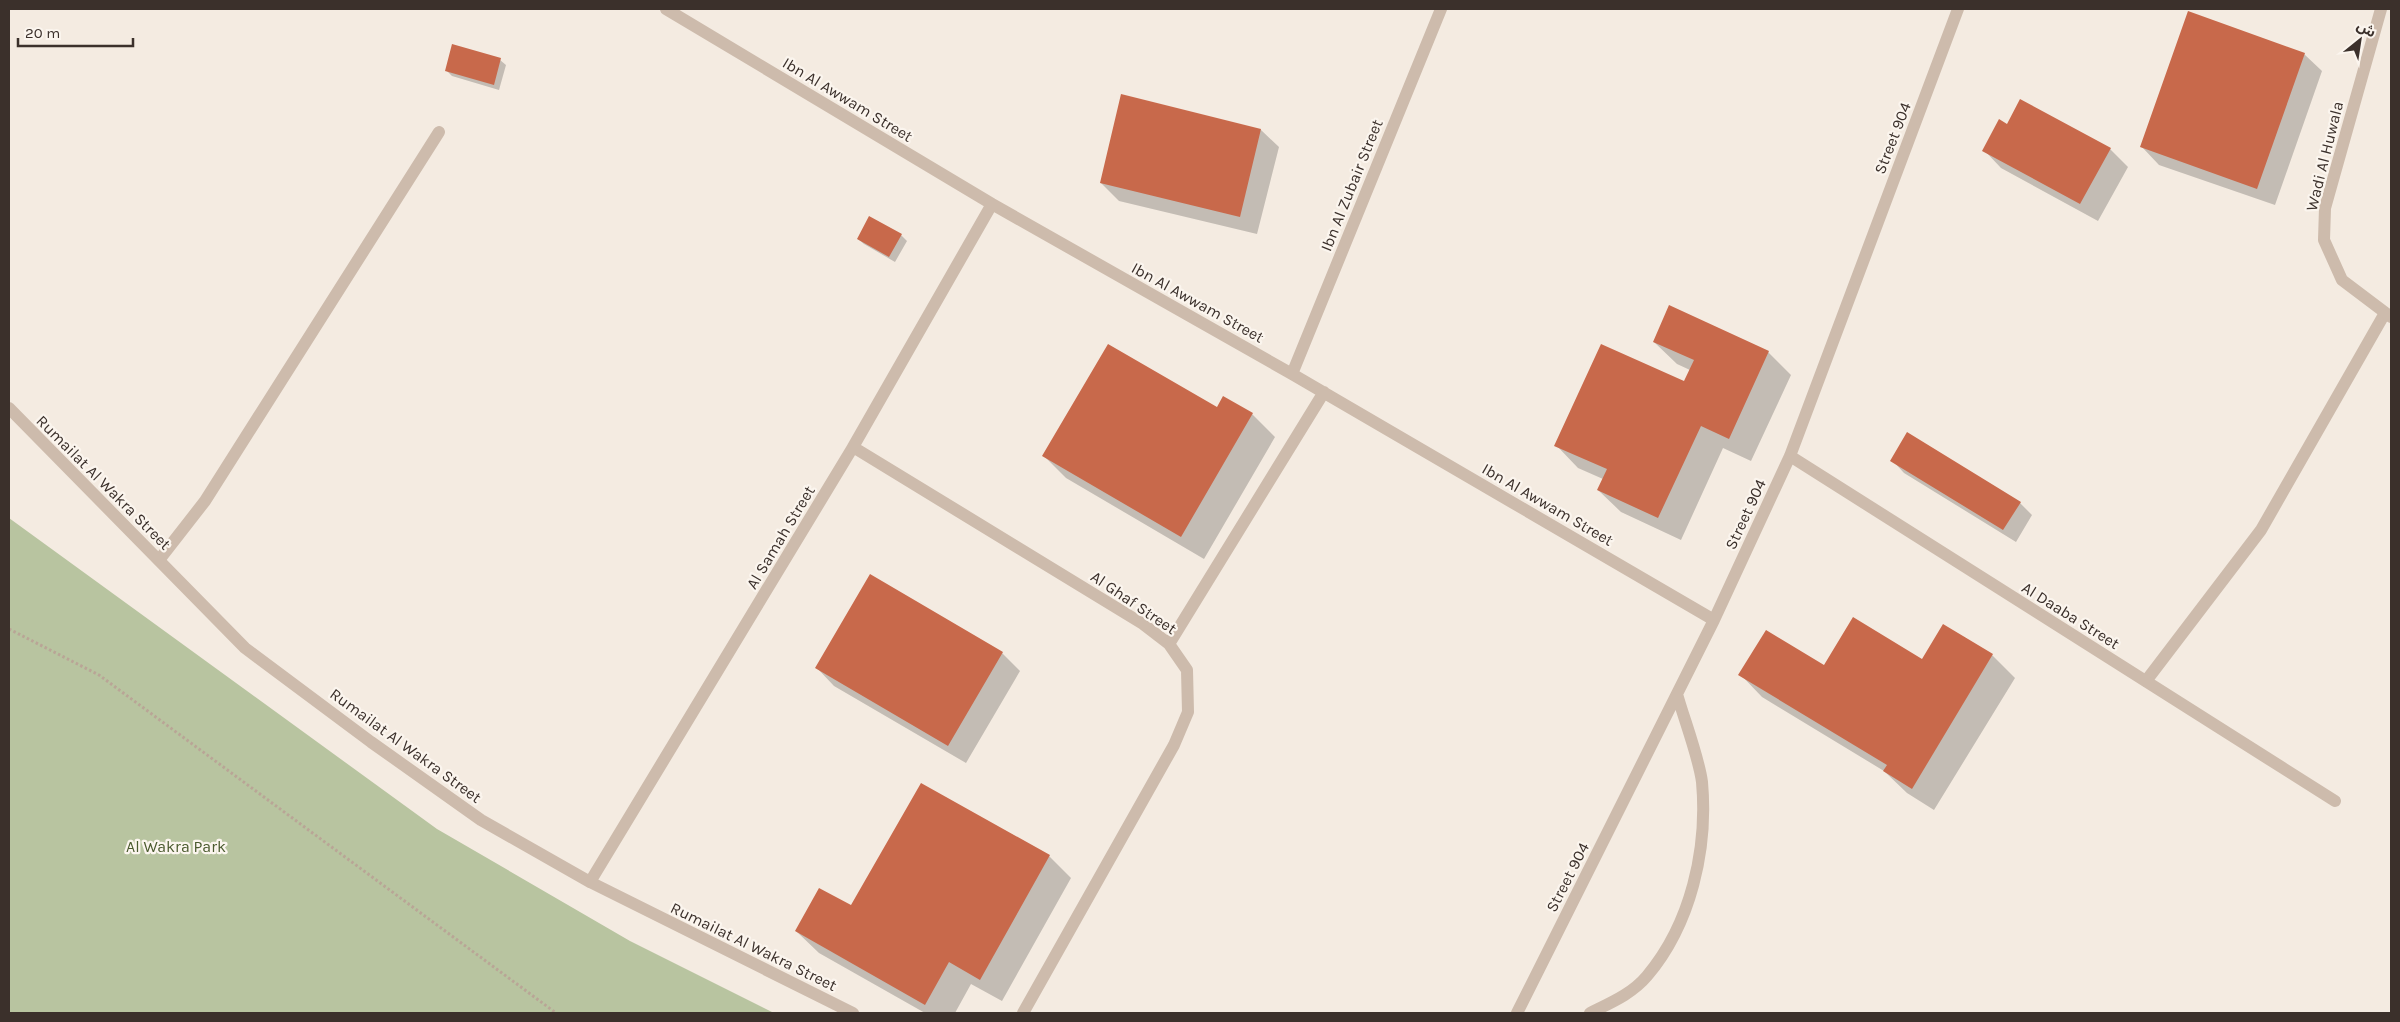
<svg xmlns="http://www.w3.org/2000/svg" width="2400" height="1022" viewBox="0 0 2400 1022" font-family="Karla,'Noto Sans Arabic',sans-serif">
<rect width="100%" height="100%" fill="#f4ebe1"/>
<path fill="#b8c4a0" d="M 9,518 L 437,829 L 630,941 L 774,1013 L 9,1013 Z"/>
<path fill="#0003" d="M 2304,54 L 2322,71 L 2275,205 L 2159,165 L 2142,147 Z
M 500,60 L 506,65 L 499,90 L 452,76 L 446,70 Z
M 2007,126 L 2110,149 L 2128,167 L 2098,221 L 2001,168 L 1984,150 Z
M 1261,130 L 1279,147 L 1257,234 L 1119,201 L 1101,183 Z
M 901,235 L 907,241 L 895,262 L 864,244 L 858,239 Z
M 1654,342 L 1768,352 L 1791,375 L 1751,461 L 1723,448 L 1681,540 L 1621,512 L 1598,490 L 1603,479 L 1578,468 L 1556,445 L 1685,383 L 1690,370 L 1677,364 Z
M 1224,398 L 1252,414 L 1275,437 L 1204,559 L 1066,478 L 1044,456 L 1217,409 Z
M 1892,460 L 2020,503 L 2032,515 L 2016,542 L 1904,473 Z
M 870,576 L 1002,653 L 1020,671 L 966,763 L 834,686 L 817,668 Z
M 1943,626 L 1992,655 L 2015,678 L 1934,810 L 1907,793 L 1884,771 L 1762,697 L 1740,674 L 1922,661 Z
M 1049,856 L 1071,878 L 1002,1001 L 971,984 L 955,1013 L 925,1013 L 819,953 L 796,931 L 851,907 Z"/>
<path fill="#c8694b" d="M 2188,11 L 2305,53 L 2257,189 L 2140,147 Z
M 452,44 L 501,58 L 494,85 L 445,71 Z
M 1121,94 L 1261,129 L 1240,217 L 1100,183 Z
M 2020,99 L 2111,148 L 2080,204 L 1982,151 L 1999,119 L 2007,124 Z
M 869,216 L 902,234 L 889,257 L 857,239 Z
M 1669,305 L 1769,351 L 1729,439 L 1701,426 L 1658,518 L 1597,490 L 1607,469 L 1554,446 L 1601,344 L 1684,381 L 1694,360 L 1653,342 Z
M 1108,344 L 1217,407 L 1223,396 L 1253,413 L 1181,537 L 1042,456 Z
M 1907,432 L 2021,502 L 2003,530 L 1890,461 Z
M 870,574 L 1003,652 L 948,746 L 815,668 Z
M 1853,617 L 1922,659 L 1943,624 L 1993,654 L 1912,789 L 1883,771 L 1887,765 L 1738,675 L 1766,630 L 1824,665 Z
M 921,783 L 1050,855 L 980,980 L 949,962 L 925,1005 L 795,931 L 819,888 L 851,905 Z"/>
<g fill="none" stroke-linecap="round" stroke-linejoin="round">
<path stroke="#b9a596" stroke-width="3" stroke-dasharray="2.5 2.5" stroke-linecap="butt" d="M 9,629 L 99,675 L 556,1013"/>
<path stroke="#cdbbac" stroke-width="12" d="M 159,560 L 205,501 L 439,132
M 2146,681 L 2261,530 L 2385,313"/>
<path stroke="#cdbbac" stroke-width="12" d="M 666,9 L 992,204 L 1292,374 L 1714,620
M 2381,9 L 2325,208 L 2324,240 L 2342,280 L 2391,317
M 1292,374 L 1441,9
M 9,408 L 245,648 L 371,742 L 481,820 L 590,882 L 853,1013
M 853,447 L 1143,624 L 1169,644 L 1187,670 L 1188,712 L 1174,745 L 1023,1013
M 1790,456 L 2335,801
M 1169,644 L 1324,392
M 590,882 L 853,447 L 992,204
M 1517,1013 L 1714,620 L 1790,456 L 1958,9
M 1590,1013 C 1610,1003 1632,994 1647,976 C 1691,924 1708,849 1702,782 C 1699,758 1684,719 1677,694"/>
</g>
<g text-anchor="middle" stroke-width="4.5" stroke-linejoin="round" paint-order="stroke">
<g font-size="16" fill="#3b302b" stroke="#fbf5ee">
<text transform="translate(848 99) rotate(31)" y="6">Ibn Al Awwam Street</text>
<text transform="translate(1892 138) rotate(-69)" y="6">Street 904</text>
<text transform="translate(2324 156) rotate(-76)" y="6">Wadi Al Huwala</text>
<text transform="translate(1351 185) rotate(-68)" y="6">Ibn Al Zubair Street</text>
<text transform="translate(1198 302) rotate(29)" y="6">Ibn Al Awwam Street</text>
<text transform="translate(104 482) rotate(45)" y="6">Rumailat Al Wakra Street</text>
<text transform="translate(1548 504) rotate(30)" y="6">Ibn Al Awwam Street</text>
<text transform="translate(1745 514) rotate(-65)" y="6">Street 904</text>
<text transform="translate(780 537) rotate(-59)" y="6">Al Samah Street</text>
<text transform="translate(1134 602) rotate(34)" y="6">Al Ghaf Street</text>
<text transform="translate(2071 615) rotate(32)" y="6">Al Daaba Street</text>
<text transform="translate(406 745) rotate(36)" y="6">Rumailat Al Wakra Street</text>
<text transform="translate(1567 877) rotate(-63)" y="6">Street 904</text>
<text transform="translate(754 946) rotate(26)" y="6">Rumailat Al Wakra Street</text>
</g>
<g font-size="16" fill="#4a5a2e" stroke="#fbf5ee">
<text x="176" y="852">Al Wakra Park</text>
</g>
</g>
<rect width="2400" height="1022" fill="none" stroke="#3b302b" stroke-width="20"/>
<g transform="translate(2360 40) rotate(30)" stroke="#fbf5ee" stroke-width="4" paint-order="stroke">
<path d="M0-4L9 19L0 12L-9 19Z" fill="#3b302b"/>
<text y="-8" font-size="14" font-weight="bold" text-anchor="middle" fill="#3b302b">ش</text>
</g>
<path d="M18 38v8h115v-8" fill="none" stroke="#3b302b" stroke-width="2.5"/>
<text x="25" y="38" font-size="15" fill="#3b302b" stroke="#fbf5ee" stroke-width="4" paint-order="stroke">20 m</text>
</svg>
